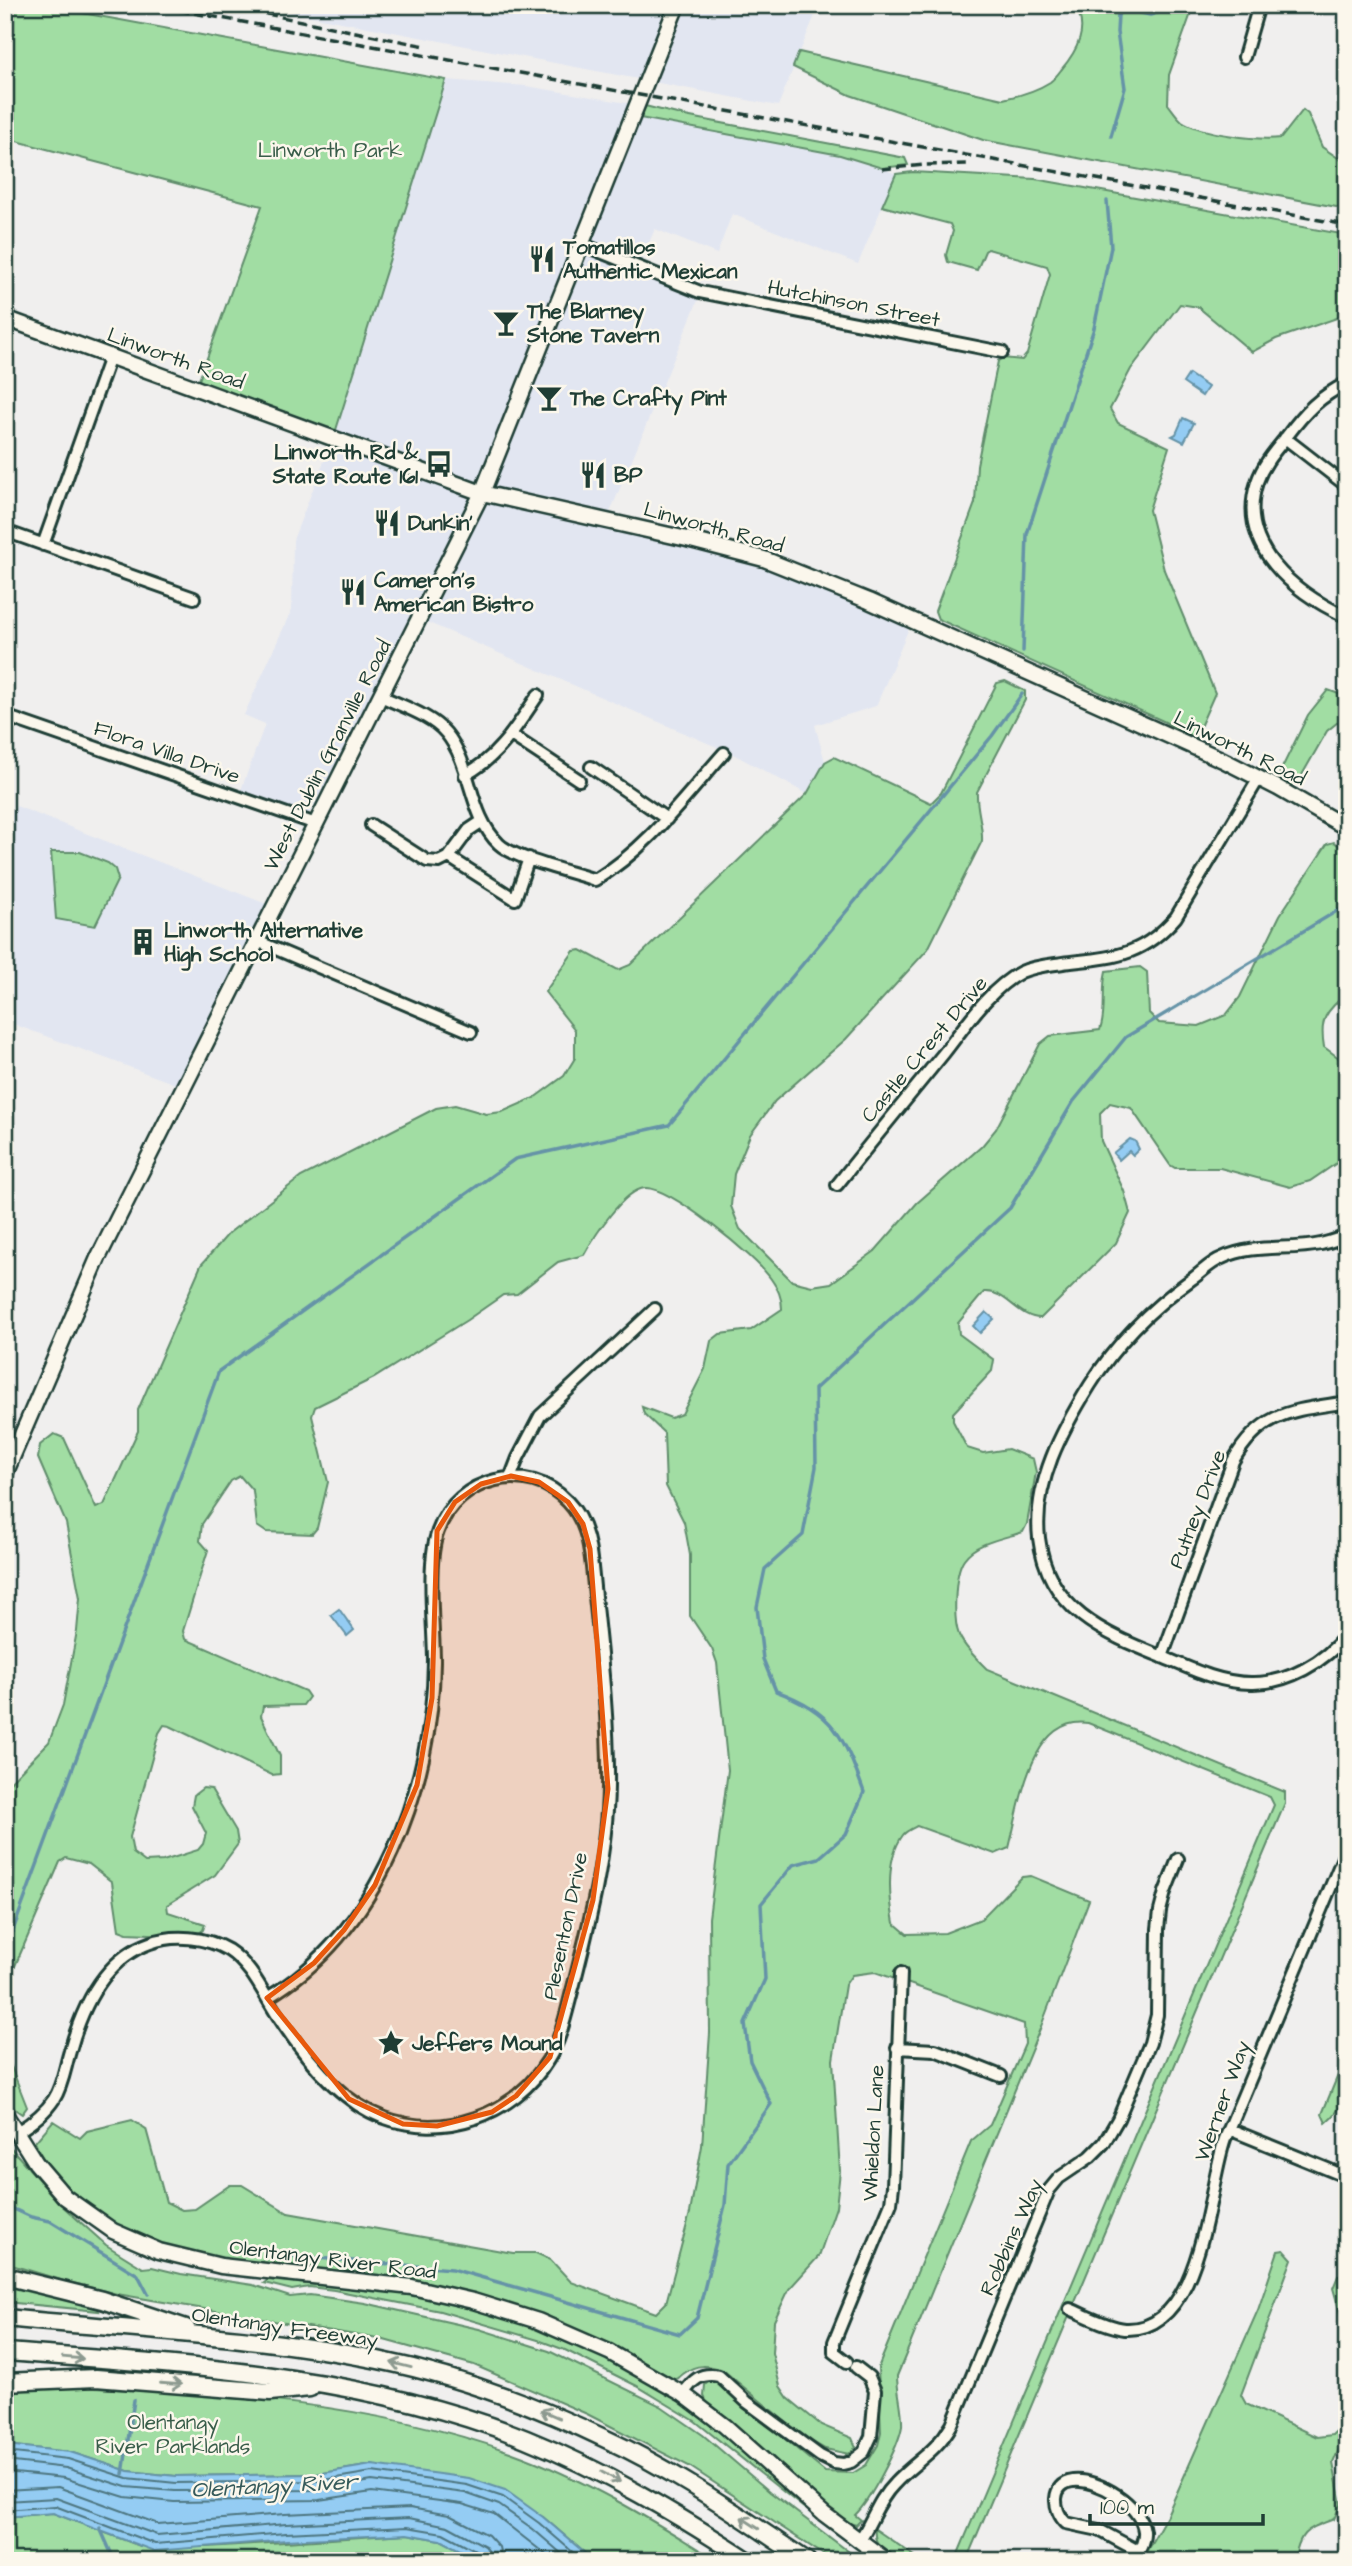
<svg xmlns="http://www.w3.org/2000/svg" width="1352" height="2566" viewBox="0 0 1352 2566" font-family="'Architects Daughter',sans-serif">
<rect width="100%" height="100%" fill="#f0efee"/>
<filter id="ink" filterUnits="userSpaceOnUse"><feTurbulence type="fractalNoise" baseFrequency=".0143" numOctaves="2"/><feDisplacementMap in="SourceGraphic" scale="14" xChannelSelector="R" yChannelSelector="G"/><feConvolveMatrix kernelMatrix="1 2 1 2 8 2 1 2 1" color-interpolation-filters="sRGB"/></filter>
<g filter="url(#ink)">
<path fill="#e2e6f1" d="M 253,5 L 819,5 L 778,106 Z
M 446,80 L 526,86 L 645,106 L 641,118 L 840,155 L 870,163 L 896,174 L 858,264 L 732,214 L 717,254 L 655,229 L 638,267 L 701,293 L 606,522 L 773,563 L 912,621 L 876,706 L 815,725 L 825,762 L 807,794 L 733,754 L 422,620 L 305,820 L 237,801 L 265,724 L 244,715 L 292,609 L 293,540 L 335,433 Z
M 16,806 L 269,905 L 178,1085 L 5,1021 L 5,826 Z"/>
<path fill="#a1dda3" stroke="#608d6c" stroke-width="2" d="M 5,5 L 39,5 L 446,80 L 335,433 L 198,383 L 262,206 L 5,138 Z
M 1074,5 L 1194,5 L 1169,75 L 1168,104 C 1172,109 1177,117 1182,121 C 1201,134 1259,141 1281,138 L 1303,110 L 1308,114 L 1322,147 L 1347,164 L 1347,209 L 983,140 L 850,95 L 793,67 L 799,52 L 1003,99 C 1018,96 1036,91 1050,82 C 1054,79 1058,74 1061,70 C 1077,51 1090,28 1074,5 Z
M 645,106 L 685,116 L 905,158 L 908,165 L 882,168 L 840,155 L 640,118 Z
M 913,172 L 1035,179 L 1347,235 L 1347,309 L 1340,317 L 1276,339 L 1252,352 L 1198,307 L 1180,304 L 1131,369 L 1110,409 L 1118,423 L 1169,447 L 1149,510 L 1164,570 L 1215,693 L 1195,738 L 1163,721 L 938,619 L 935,611 L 975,503 L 977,465 L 998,361 L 1003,358 L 1022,360 L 1027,354 L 1050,274 L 1047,266 L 988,249 L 985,251 L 977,270 L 948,262 L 946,255 L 953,231 L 950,224 L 882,206 L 896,174 Z
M 1005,681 L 1025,691 L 1025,700 L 977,792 C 976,809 983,824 982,841 L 928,949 L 846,1039 L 775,1101 L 750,1135 L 734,1174 L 731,1206 L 740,1229 L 792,1281 L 812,1286 L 831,1283 L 875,1251 L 917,1203 L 982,1146 L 996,1129 L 1040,1044 L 1050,1036 L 1100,1030 C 1107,1011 1101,991 1106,971 L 1140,967 L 1147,972 L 1149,1013 L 1159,1023 L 1199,1026 L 1226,1015 L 1240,997 L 1280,915 L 1327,844 L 1334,842 L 1347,851 L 1347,993 C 1326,1012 1319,1018 1324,1047 L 1347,1064 L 1347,1156 L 1310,1181 L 1290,1187 L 1220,1168 L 1175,1168 L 1170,1165 L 1131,1108 L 1110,1103 L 1100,1113 L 1101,1141 L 1124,1191 L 1130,1213 L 1116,1243 L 1041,1318 C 1019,1319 1006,1290 984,1292 L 958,1323 L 959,1334 L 994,1360 L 992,1371 L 953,1413 L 953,1421 L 967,1448 L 983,1453 L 1008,1449 L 1033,1459 L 1036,1472 L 1027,1524 L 1023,1532 C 1005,1538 976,1542 964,1559 C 954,1573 953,1620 959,1635 C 965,1648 977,1659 987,1669 L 1285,1792 L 1285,1803 L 966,2561 L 955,2561 L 1274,1805 L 1270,1797 L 1088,1723 C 1030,1715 1020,1806 1009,1848 L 995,1854 L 917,1826 C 913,1828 906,1831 903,1835 C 886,1858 889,1896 894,1923 L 907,1934 L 945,1933 L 981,1919 L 1022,1877 L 1031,1876 L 1089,1900 L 1040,2029 L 897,2376 C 897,2392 903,2410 902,2426 C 899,2446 870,2501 855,2515 L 861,2520 L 856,2525 L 846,2522 L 819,2502 L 707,2403 L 704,2396 L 705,2385 L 709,2381 L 716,2382 L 825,2472 L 853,2473 L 866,2465 L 878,2445 L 881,2432 L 878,2368 L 971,2141 L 990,2125 L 1025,2044 L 1024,2024 L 875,1972 L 852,1975 L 845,1985 L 833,2060 L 840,2171 L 836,2207 L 819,2256 L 789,2289 L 774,2321 L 772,2353 L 780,2386 L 788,2398 L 821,2425 L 852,2438 L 856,2447 L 849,2454 L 825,2449 L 804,2437 L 724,2371 C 708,2365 697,2363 683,2374 C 675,2380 682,2378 672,2379 L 544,2318 L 478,2296 L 219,2259 C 159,2247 104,2227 62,2182 C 51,2169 41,2159 35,2142 L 53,2121 L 80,2138 L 87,2131 L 132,2120 L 146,2129 L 166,2202 L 182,2210 L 195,2209 L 230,2185 L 242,2185 L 288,2213 L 513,2253 L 536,2253 L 551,2260 L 571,2282 L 656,2313 L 666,2303 L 690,2213 L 702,2146 L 710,2033 L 709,1918 L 728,1770 L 717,1663 L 712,1649 L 690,1616 L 690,1555 L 684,1522 L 666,1486 L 664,1433 L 644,1414 L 642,1407 L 671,1418 L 682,1414 L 705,1369 L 711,1341 L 720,1334 L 751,1330 L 782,1309 C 782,1297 778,1289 771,1279 C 756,1257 671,1187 645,1188 C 623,1190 594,1237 584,1255 L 558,1262 L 517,1294 L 503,1295 L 467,1320 L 374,1378 L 315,1407 L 312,1416 L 328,1482 L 317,1528 L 312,1534 L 266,1532 L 257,1526 L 253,1491 L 240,1476 L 231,1481 L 202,1524 L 200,1541 L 208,1550 L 183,1631 L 185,1639 L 305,1691 L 309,1697 L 303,1705 L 263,1706 L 261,1716 L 280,1756 L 280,1774 L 272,1775 L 170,1726 L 164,1725 L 159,1733 L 130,1837 L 133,1853 L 145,1862 L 163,1861 L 198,1850 L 203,1844 L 206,1833 L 192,1806 L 194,1795 L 203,1788 L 211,1789 L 236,1831 L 238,1844 L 215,1875 L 167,1905 L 168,1912 L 205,1924 L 203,1930 L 195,1936 L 127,1933 L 119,1930 L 112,1882 L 89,1864 L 66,1858 L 60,1862 L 5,1989 L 5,1787 L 49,1742 L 63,1705 L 77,1631 L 80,1598 L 66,1523 L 38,1458 L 40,1445 L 54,1434 L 64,1438 L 96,1508 L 104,1505 L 138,1431 L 138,1410 L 201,1265 L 229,1233 L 301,1177 L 436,1108 L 455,1105 L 486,1114 L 502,1112 L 534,1098 L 564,1076 L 575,1058 L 575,1030 L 545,992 L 574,951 L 581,950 L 618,970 L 630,965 L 807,794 L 825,762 L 834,757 L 931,803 L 941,793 L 997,683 Z
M 1328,690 L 1347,697 L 1347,723 L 1338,722 L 1327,731 L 1298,782 L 1290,785 L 1281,779 L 1279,774 L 1308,715 Z
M 51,852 L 80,852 L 108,863 L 115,869 L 118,879 L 95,926 L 56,919 Z
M 5,2051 L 27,2107 L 22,2114 C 0,2103 5,2071 5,2051 Z
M 1347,2053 C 1347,2080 1349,2105 1326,2123 L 1322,2114 Z
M 5,2141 L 58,2202 L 106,2245 L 143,2268 L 152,2267 L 181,2274 L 253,2285 L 290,2297 L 310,2295 L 365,2303 L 479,2329 L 549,2351 L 661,2406 L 703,2435 L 770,2492 L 861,2561 L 833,2561 L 689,2466 L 587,2414 L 474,2365 L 384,2340 L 117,2294 L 61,2280 L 5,2263 Z
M 1284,2250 L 1292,2259 L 1241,2395 L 1246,2404 L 1317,2437 L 1332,2435 L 1347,2421 L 1347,2445 L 1339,2449 L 1333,2463 L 1341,2504 L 1334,2519 C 1306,2530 1300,2530 1294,2561 L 1141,2561 L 1167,2515 L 1258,2310 L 1278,2251 Z
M 1338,2276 L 1347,2277 L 1347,2338 L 1333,2288 Z
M 268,2280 C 322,2286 378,2288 431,2299 C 525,2316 634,2365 710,2423 C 744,2449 774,2479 805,2509 L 695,2421 L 637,2386 L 565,2350 L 538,2340 L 440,2311 L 334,2290 L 309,2287 L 292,2290 L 264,2283 Z
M 5,2284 L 97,2306 L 99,2311 L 5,2302 Z
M 74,2387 C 221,2394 370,2402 510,2452 C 583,2478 651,2519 717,2561 L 594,2561 L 543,2517 L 372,2465 L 317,2474 L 176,2476 L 128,2471 L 70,2452 L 5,2445 L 5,2391 Z
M 53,2513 L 140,2546 L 208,2547 L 407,2534 L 441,2540 L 481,2561 L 5,2561 L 5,2517 Z
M 875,2529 L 922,2561 C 915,2561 904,2563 898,2560 C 884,2556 873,2543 875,2529 Z"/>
<path fill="#94ccf3" stroke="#6593a7" stroke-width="2" d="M 1189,374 L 1208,387 L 1202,396 L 1183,383 Z
M 1183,418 L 1194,423 L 1184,442 L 1172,436 L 1176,434 Z
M 1130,1139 L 1135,1141 L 1139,1149 L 1133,1155 L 1129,1151 L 1119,1160 L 1113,1153 Z
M 986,1312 L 994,1319 L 980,1333 L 973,1326 Z
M 339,1609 L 354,1630 L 347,1636 L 331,1615 Z
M 5,2445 L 70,2452 L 128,2471 L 176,2476 L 317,2474 L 372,2465 L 469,2478 L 505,2490 L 543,2517 L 594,2561 L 481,2561 L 441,2540 L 407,2534 L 287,2540 L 154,2551 L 53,2513 L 5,2517 Z"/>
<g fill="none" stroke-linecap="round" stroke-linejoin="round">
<path stroke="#4e7680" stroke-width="2" d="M 5,2452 L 68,2459 L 127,2478 L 176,2483 L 318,2481 L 372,2472 L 467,2485 L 503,2497 L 539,2523 L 583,2561
M 5,2461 L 66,2468 L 126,2487 L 175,2491 L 318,2490 L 372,2481 L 465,2493 L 499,2505 L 533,2529 L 570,2561
M 5,2472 L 64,2478 L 125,2497 L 174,2502 L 319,2500 L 372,2492 L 462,2504 L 494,2514 L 554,2561
M 5,2490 L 58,2487 L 158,2524 L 285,2514 L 410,2508 L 449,2515 L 488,2535 L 499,2547 L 502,2561
M 5,2501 L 56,2498 L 157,2535 L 286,2524 L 409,2518 L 448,2526 L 485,2546 L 490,2553 L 491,2561
M 5,2510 L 55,2506 L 155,2544 L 286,2533 L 407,2527 L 443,2533 L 479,2552 L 482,2561"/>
<path stroke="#6593a7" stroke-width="3.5" d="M 1111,136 L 1125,88 L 1117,32 L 1118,15 L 1124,9 L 1150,15 L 1160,12 L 1162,5
M 1023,651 L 1027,534 L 1094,328 L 1111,247 L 1107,201
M 5,1952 L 219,1371 L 515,1159 L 669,1125 L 992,736 L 1022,694
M 5,2205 L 31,2217 L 50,2221 L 138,2275 L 148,2294
M 292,2256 L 452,2269 L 680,2334 L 697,2318 L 725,2205 L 728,2164 L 771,2104 L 750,2061 L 745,2024 L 765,1979 L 761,1904 L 793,1865 L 819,1858 L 846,1834 L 864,1792 C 844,1737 834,1712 776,1691 L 763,1659 L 757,1607 L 765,1569 L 803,1535 L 816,1467 L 815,1389 L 1010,1208 L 1073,1102 L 1126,1037 L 1347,905
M 123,2474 L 134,2400
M 100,2528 L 112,2555 L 121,2561"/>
<defs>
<path id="minor" d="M 1244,57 L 1259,5
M 581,244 L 700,292 L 1002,352
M 1347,383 C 1319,397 1305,412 1287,436 C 1275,451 1263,464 1257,482 C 1236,546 1294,593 1347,617
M 1285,438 L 1347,486
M 5,531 L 194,598
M 43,545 L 110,357
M 381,696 C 401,706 431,715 446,733 C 473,766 468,814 499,844 C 515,859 572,872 595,880 C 647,849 684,798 724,753
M 5,716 L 316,824
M 511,735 L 579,780
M 591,767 L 667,819
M 465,775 C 499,757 517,726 538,695
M 371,825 L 427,861 L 439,862 L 449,857 L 469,830 L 481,822
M 449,857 L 515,899 L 529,858
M 257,941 L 471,1032
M 837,1185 C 872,1141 908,1097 944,1053 C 966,1025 989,989 1021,972 C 1034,966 1049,965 1063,963 C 1112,957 1141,958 1176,917 L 1259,778
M 1347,1236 C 1338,1239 1330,1242 1321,1244 C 1288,1251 1254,1243 1222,1258 C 1211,1262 1202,1272 1192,1279 C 1151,1308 1117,1342 1090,1385 C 1062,1430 1033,1483 1039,1538 C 1048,1612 1106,1634 1165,1658 C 1193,1670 1221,1683 1251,1683 C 1287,1684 1325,1662 1347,1634
M 511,1476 L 518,1458 L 540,1416 L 655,1309
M 1162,1657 L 1233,1461 C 1262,1410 1293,1411 1347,1402
M 897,2048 L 935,2050 L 1001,2076
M 1229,2129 L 1347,2177
M 17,2132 C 32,2123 45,2113 54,2099 C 63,2085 65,2067 70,2051 C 82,2007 104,1959 150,1943 C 174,1934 206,1937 228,1950 C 251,1965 262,1991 276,2013 C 301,2052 338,2101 382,2117 C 443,2140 514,2116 548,2060 C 562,2038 567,2009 574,1984 C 590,1921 607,1853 608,1787 C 609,1721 601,1653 594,1587 C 591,1557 590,1525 568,1502 C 528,1459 457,1477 438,1531 C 426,1562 434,1627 434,1661 C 433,1786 380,1931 267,1998
M 1070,2309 C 1087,2316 1107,2327 1125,2329 C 1203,2333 1207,2189 1225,2139 L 1347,1848
M 847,2362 L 834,2352 L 834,2342 L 891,2203 L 893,2186 L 901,1973
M 683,2394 C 693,2380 700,2372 719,2376 L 747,2402 L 820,2456 L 834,2463 L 843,2464 L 851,2462 L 864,2452 L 871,2437 L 875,2391 L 869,2377 L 856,2367
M 859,2541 C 872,2522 878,2500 894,2484 C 916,2460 935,2454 952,2424 L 1049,2190 L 1059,2178 L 1090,2157 L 1104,2143 L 1118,2119 L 1150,2043 L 1157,2015 L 1158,1929 L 1160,1911 L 1165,1892 L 1178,1859
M 1133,2561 C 1138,2551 1145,2542 1144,2531 C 1141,2505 1098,2478 1073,2481 C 1050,2484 1053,2511 1066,2523 L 1099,2530 L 1138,2551"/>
<path id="major" d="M 5,318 L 482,493 L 687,539 L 764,559 L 869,601 L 1223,760 L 1278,788 L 1347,828
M 5,1474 L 98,1258 L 482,493 L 677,5
M 5,2114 L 36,2163 L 65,2197 L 113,2231 L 159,2251 L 221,2266 L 412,2287 L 473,2301 L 538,2321 L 609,2352 L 683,2394 L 725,2426 L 824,2514 L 887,2561"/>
<path id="highway" d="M 5,2276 L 102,2300 L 186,2328
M 5,2318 C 130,2330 256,2335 378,2360 C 457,2376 535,2405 608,2440 C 678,2472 742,2518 807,2561
M 5,2352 C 180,2365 362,2373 526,2439 C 605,2471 677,2514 749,2561
M 5,2382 L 96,2378 L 270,2392 L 310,2388"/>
</defs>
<use href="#minor" stroke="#1f3d34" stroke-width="16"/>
<use href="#major" stroke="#1f3d34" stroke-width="19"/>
<use href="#highway" stroke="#1f3d34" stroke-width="21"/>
<use href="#minor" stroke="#fbf7ec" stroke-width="10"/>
<use href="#major" stroke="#fbf7ec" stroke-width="14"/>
<use href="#highway" stroke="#fbf7ec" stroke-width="16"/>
<path stroke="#1f3d34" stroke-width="3.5" stroke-dasharray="10 5" stroke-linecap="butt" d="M 150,5 L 1347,225
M 222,5 L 425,46
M 882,169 L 924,165 L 968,164"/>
</g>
<defs><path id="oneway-shaft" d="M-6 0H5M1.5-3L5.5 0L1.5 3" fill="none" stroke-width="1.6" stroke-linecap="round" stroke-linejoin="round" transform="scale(1.75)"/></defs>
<g stroke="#8d9a90">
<use href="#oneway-shaft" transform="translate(73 2358) rotate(5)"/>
<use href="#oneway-shaft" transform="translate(401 2365) rotate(-166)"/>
<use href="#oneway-shaft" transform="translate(171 2384) rotate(4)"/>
<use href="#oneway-shaft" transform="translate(550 2414) rotate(-157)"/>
<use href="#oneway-shaft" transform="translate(611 2477) rotate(28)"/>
<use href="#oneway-shaft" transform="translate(750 2523) rotate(-147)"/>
</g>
</g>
<path fill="#e8590c" fill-opacity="0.2" stroke="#e8590c" stroke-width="5" stroke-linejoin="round" d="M 511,1476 L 539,1482 L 568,1502 L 583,1524 L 590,1549 L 608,1789 L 593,1900 L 550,2057 L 516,2096 L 492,2112 L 437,2126 L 403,2124 L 349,2099 L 267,1998 L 314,1963 L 344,1930 L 375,1885 L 417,1785 L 432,1698 L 437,1531 L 455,1502 L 481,1484 Z"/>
<defs>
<symbol id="restaurant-bare" viewBox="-9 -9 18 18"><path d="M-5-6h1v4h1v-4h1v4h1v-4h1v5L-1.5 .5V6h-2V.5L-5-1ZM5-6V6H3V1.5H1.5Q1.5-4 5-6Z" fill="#1f3d34" stroke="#fbf7ec" stroke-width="2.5" paint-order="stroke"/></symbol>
<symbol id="bar-bare" viewBox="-9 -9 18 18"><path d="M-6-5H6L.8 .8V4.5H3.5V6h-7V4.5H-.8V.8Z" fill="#1f3d34" stroke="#fbf7ec" stroke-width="2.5" paint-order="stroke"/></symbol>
<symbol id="bus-bare" viewBox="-9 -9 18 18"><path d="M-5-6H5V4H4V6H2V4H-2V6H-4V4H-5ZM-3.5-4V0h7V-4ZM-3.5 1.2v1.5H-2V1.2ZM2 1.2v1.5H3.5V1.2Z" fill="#1f3d34" stroke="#fbf7ec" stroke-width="2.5" paint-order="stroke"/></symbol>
<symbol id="building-bare" viewBox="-9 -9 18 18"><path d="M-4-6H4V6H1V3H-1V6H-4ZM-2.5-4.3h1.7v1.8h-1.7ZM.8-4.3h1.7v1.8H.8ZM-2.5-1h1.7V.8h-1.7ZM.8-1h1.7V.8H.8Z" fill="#1f3d34" stroke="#fbf7ec" stroke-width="2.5" paint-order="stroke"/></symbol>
<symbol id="sight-bare" viewBox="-9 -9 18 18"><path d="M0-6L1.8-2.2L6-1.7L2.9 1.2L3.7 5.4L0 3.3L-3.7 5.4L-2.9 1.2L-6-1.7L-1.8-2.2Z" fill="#1f3d34" stroke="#fbf7ec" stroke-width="2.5" paint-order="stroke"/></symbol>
</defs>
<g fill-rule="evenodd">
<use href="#restaurant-bare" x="523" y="240" width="38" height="38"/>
<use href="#bar-bare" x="487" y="304" width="38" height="38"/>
<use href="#bar-bare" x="530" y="379" width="38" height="38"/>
<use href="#bus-bare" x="420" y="445" width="38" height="38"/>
<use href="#restaurant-bare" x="574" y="456" width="38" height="38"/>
<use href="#restaurant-bare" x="368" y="504" width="38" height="38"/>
<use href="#restaurant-bare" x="334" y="573" width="38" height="38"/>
<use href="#building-bare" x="124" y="923" width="38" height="38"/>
<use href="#sight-bare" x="372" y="2024" width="38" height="38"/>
</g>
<g text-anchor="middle" stroke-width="5" stroke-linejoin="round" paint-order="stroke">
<g font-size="21" fill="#395d4a" stroke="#fbf7ec">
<text x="330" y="157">Linworth Park</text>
<text x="173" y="2429">Olentangy<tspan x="173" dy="24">River Parklands</tspan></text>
</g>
<g font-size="21" font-weight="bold" fill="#1f3d34" stroke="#fbf7ec" text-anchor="start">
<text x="563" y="254">Tomatillos<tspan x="563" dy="24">Authentic Mexican</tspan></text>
<text x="527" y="318">The Blarney<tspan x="527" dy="24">Stone Tavern</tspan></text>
<text x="570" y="405">The Crafty Pint</text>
<text x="418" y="459" text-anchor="end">Linworth Rd &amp;<tspan x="418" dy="24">State Route 161</tspan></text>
<text x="614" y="482">BP</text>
<text x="408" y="530">Dunkin'</text>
<text x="374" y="587">Cameron's<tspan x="374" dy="24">American Bistro</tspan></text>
<text x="164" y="937">Linworth Alternative<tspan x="164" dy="24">High School</tspan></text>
<text x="412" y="2050">Jeffers Mound</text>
</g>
<g font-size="21" fill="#1f3d34" stroke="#fbf7ec">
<text transform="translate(854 303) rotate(11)" y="7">Hutchinson Street</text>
<text transform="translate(176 358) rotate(20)" y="7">Linworth Road</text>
<text transform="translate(714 527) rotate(15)" y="7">Linworth Road</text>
<text transform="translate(1240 748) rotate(26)" y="7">Linworth Road</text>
<text transform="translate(167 752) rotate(19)" y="7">Flora Villa Drive</text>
<text transform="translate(327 755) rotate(-63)" y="7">West Dublin Granville Road</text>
<text transform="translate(924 1049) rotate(-50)" y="7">Castle Crest Drive</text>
<text transform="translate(1197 1509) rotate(-69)" y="7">Putney Drive</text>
<text transform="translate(565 1926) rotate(-78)" y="7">Plesenton Drive</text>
<text transform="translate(1222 2101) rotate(-70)" y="7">Werner Way</text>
<text transform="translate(873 2133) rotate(-87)" y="7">Whieldon Lane</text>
<text transform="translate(1011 2237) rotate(-66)" y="7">Robbins Way</text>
<text transform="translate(333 2259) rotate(7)" y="7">Olentangy River Road</text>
<text transform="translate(285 2327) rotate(8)" y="7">Olentangy Freeway</text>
</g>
<g font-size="23" font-style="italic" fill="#365a5a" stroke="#fbf7ec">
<text transform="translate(274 2485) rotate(-3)" y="8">Olentangy River</text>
</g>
</g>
<rect width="1352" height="2566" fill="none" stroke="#fbf7ec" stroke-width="28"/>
<rect x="14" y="14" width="1324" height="2538" fill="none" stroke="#1f3d34" stroke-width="2.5" filter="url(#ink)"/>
<path d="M1090 2514v10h173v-10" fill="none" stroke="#1f3d34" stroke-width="3.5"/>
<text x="1100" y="2514" font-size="21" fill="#1f3d34" stroke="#fbf7ec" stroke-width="5" paint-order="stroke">100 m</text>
</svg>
